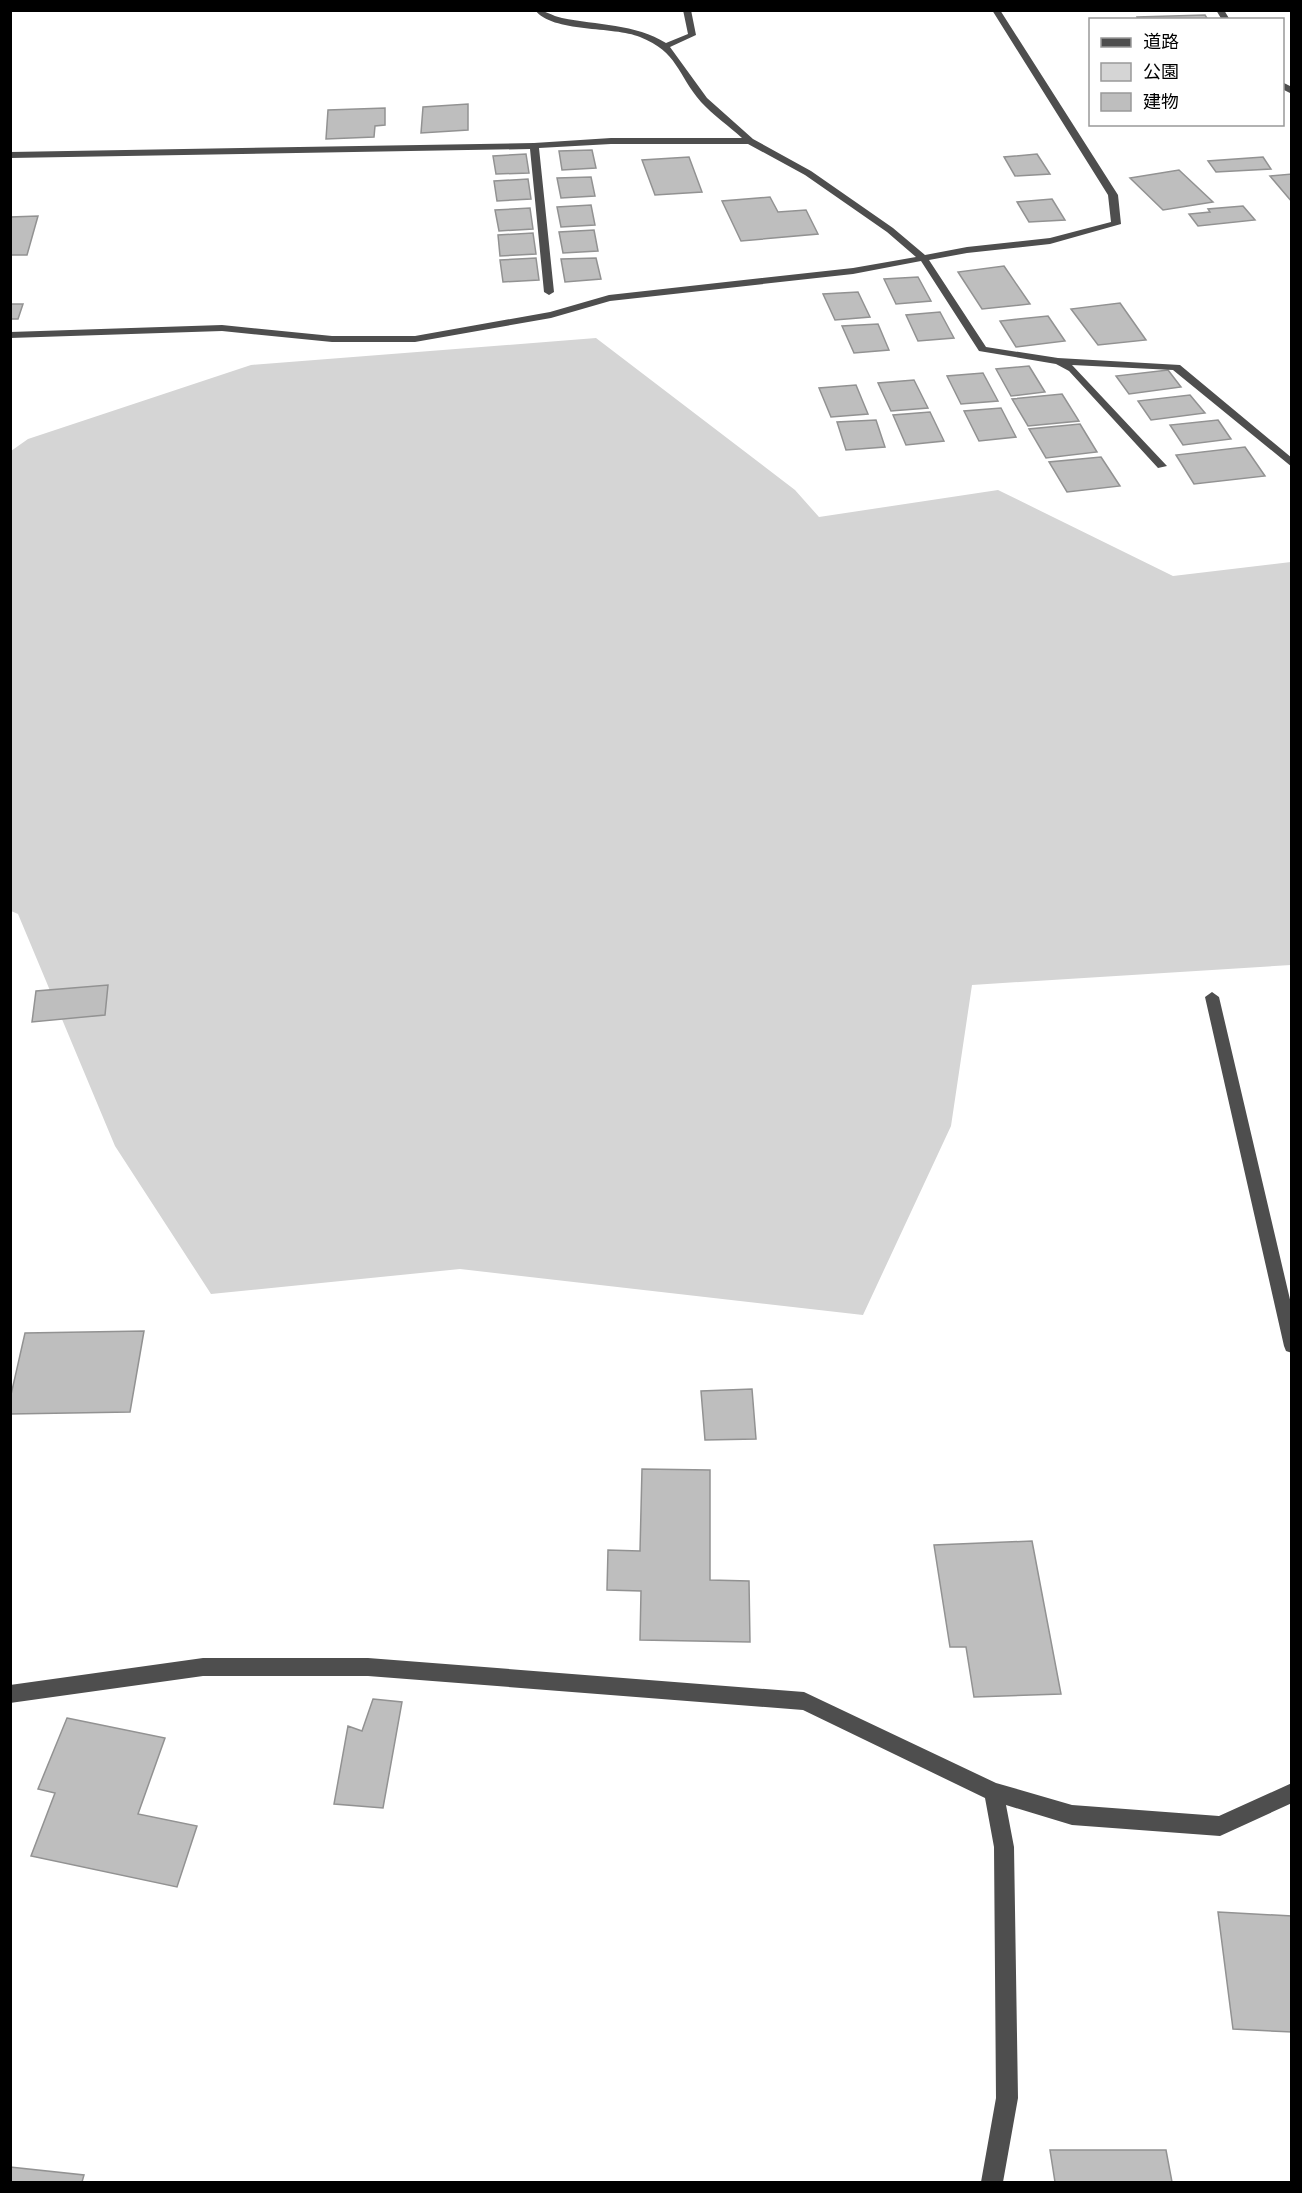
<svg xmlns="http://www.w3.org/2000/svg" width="1302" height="2193" viewBox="0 0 1302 2193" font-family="Ubuntu,'Noto Sans JP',sans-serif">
<rect width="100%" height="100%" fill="#fff"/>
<path fill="#d5d5d5" d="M 596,338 L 795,490 L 819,517 L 998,490 L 1173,576 L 1291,562 L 1291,965 L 972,985 L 951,1126 L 863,1315 L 460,1269 L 211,1294 L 115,1146 L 18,914 L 11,911 L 11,451 L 28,439 L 251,365 Z"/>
<path fill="#bebebe" stroke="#929292" stroke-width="1.5" d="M 1205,15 L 1208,20 L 1138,20 L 1137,17 Z
M 468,104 L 468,130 L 421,133 L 423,107 Z
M 385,108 L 385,125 L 375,126 L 374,137 L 326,139 L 328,110 Z
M 592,150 L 596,168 L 562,170 L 559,151 Z
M 526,154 L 529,173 L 496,174 L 493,156 Z
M 1037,154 L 1050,174 L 1015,176 L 1004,157 Z
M 689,157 L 702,192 L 655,195 L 642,160 Z
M 1263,157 L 1271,169 L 1216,172 L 1208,161 Z
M 1179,170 L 1213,202 L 1163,210 L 1130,178 Z
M 1292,174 L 1292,202 L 1270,176 Z
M 591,177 L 595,196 L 561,198 L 557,178 Z
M 528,179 L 531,199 L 497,201 L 494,181 Z
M 770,197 L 778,212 L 806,210 L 818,234 L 741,241 L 722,201 Z
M 1052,199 L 1065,220 L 1029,222 L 1017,202 Z
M 591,205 L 595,225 L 561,227 L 557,207 Z
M 1243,206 L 1255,220 L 1198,226 L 1189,214 L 1210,212 L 1208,209 Z
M 530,208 L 533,229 L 499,231 L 495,210 Z
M 38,216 L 27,255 L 10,255 L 10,217 Z
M 594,230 L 598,251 L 563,253 L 559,232 Z
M 533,233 L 536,254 L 500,256 L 498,235 Z
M 536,258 L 539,280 L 503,282 L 500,260 Z
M 596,258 L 601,279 L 565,282 L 561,259 Z
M 1004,266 L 1030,304 L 982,309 L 958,272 Z
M 918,277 L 931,301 L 896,304 L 884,279 Z
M 858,292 L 870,317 L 835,320 L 823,294 Z
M 1120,303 L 1146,340 L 1098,345 L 1071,309 Z
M 10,304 L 23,304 L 18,319 L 10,319 Z
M 940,312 L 954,338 L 918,341 L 906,315 Z
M 1048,316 L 1065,341 L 1016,347 L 1000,321 Z
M 878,324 L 889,350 L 854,353 L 842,326 Z
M 1029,366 L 1045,392 L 1011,396 L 996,369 Z
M 1168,370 L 1181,387 L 1129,394 L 1116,376 Z
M 983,373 L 998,401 L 961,404 L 947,376 Z
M 914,380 L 928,408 L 891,411 L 878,383 Z
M 856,385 L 868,414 L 831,417 L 819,388 Z
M 1062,394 L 1079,421 L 1028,426 L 1012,399 Z
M 1190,395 L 1205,413 L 1151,420 L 1138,401 Z
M 1001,408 L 1016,437 L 979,441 L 964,411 Z
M 930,412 L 944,441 L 906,445 L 893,415 Z
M 876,420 L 885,447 L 846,450 L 837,422 Z
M 1218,420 L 1231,439 L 1183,445 L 1170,425 Z
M 1080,424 L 1097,452 L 1046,458 L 1029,429 Z
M 1245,447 L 1265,476 L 1194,484 L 1176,455 Z
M 1101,457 L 1120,486 L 1067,492 L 1049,462 Z
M 108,985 L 105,1015 L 32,1022 L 36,991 Z
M 144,1331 L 130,1412 L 10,1414 L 10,1399 L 25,1333 Z
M 752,1389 L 756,1439 L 705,1440 L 701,1391 Z
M 642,1469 L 710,1470 L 710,1580 L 749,1581 L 750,1642 L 640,1640 L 641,1591 L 607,1590 L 608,1550 L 640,1551 Z
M 1032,1541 L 1061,1694 L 974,1697 L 966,1647 L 950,1647 L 934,1545 Z
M 373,1699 L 402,1702 L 383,1808 L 334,1804 L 348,1726 L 362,1731 Z
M 67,1718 L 165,1738 L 138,1814 L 197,1826 L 177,1887 L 31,1856 L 55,1793 L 38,1789 Z
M 1218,1912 L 1292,1916 L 1292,2032 L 1233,2029 Z
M 1050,2150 L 1166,2150 L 1172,2182 L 1055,2182 Z
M 10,2167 L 84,2175 L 82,2182 L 10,2182 Z"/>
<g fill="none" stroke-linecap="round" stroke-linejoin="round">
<path fill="#4e4e4e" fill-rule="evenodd" d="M 535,10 C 545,10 552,16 562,18 C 596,25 636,24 666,43 L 688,34 L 683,10 L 691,10 L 696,35 L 670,47 L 707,98 L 753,139 L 811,171 L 893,228 L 925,255 L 967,247 L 1050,238 L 1111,222 L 1108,195 L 992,10 L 1000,10 L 1118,195 L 1121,224 L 1050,244 L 967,253 L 929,260 L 986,347 L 1058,358 L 1180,365 L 1292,458 L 1292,467 L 1173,370 L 1072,365 L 1167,466 L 1158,468 L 1069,371 L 1056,364 L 979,351 L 921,261 L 853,274 L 610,301 L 551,318 L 415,342 L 332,342 L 222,331 L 10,338 L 10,332 L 222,325 L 332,336 L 415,336 L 550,312 L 609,295 L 853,268 L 916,257 L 887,232 L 805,175 L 748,144 L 611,144 L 539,148 L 554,292 L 549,295 L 544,292 L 530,149 L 10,158 L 10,152 L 534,143 L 611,138 L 742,138 C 729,126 713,115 701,102 C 677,74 678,52 640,37 C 614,26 552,33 535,10 Z
M 1216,10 L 1224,10 L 1230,20 L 1222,20 Z
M 1282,82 L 1292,87 L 1292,94 L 1282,89 Z
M 1212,992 L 1219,997 L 1292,1308 L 1292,1353 L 1286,1351 L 1284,1346 L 1205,997 Z
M 203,1658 L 368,1658 L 804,1692 L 996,1783 L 1072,1805 L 1219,1816 L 1292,1783 L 1292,1803 L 1220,1836 L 1072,1825 L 1006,1805 L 1014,1847 L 1018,2098 L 1003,2182 L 981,2182 L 996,2098 L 994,1847 L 985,1798 L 803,1710 L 368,1676 L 203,1676 L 10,1703 L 10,1685 Z"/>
</g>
<rect width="1302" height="2193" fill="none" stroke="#000000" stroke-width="24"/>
<rect x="1089" y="18" width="195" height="108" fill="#ffffff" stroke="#999999" stroke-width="1.5"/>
<rect x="1101" y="38" width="30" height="9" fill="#4e4e4e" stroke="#999999" stroke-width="1.5"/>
<text x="1143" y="48" font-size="18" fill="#000000">道路</text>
<rect x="1101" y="63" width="30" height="18" fill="#d5d5d5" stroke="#999999" stroke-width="1.5"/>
<text x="1143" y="78" font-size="18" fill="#000000">公園</text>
<rect x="1101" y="93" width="30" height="18" fill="#bebebe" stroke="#999999" stroke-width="1.5"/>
<text x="1143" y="108" font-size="18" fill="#000000">建物</text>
</svg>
